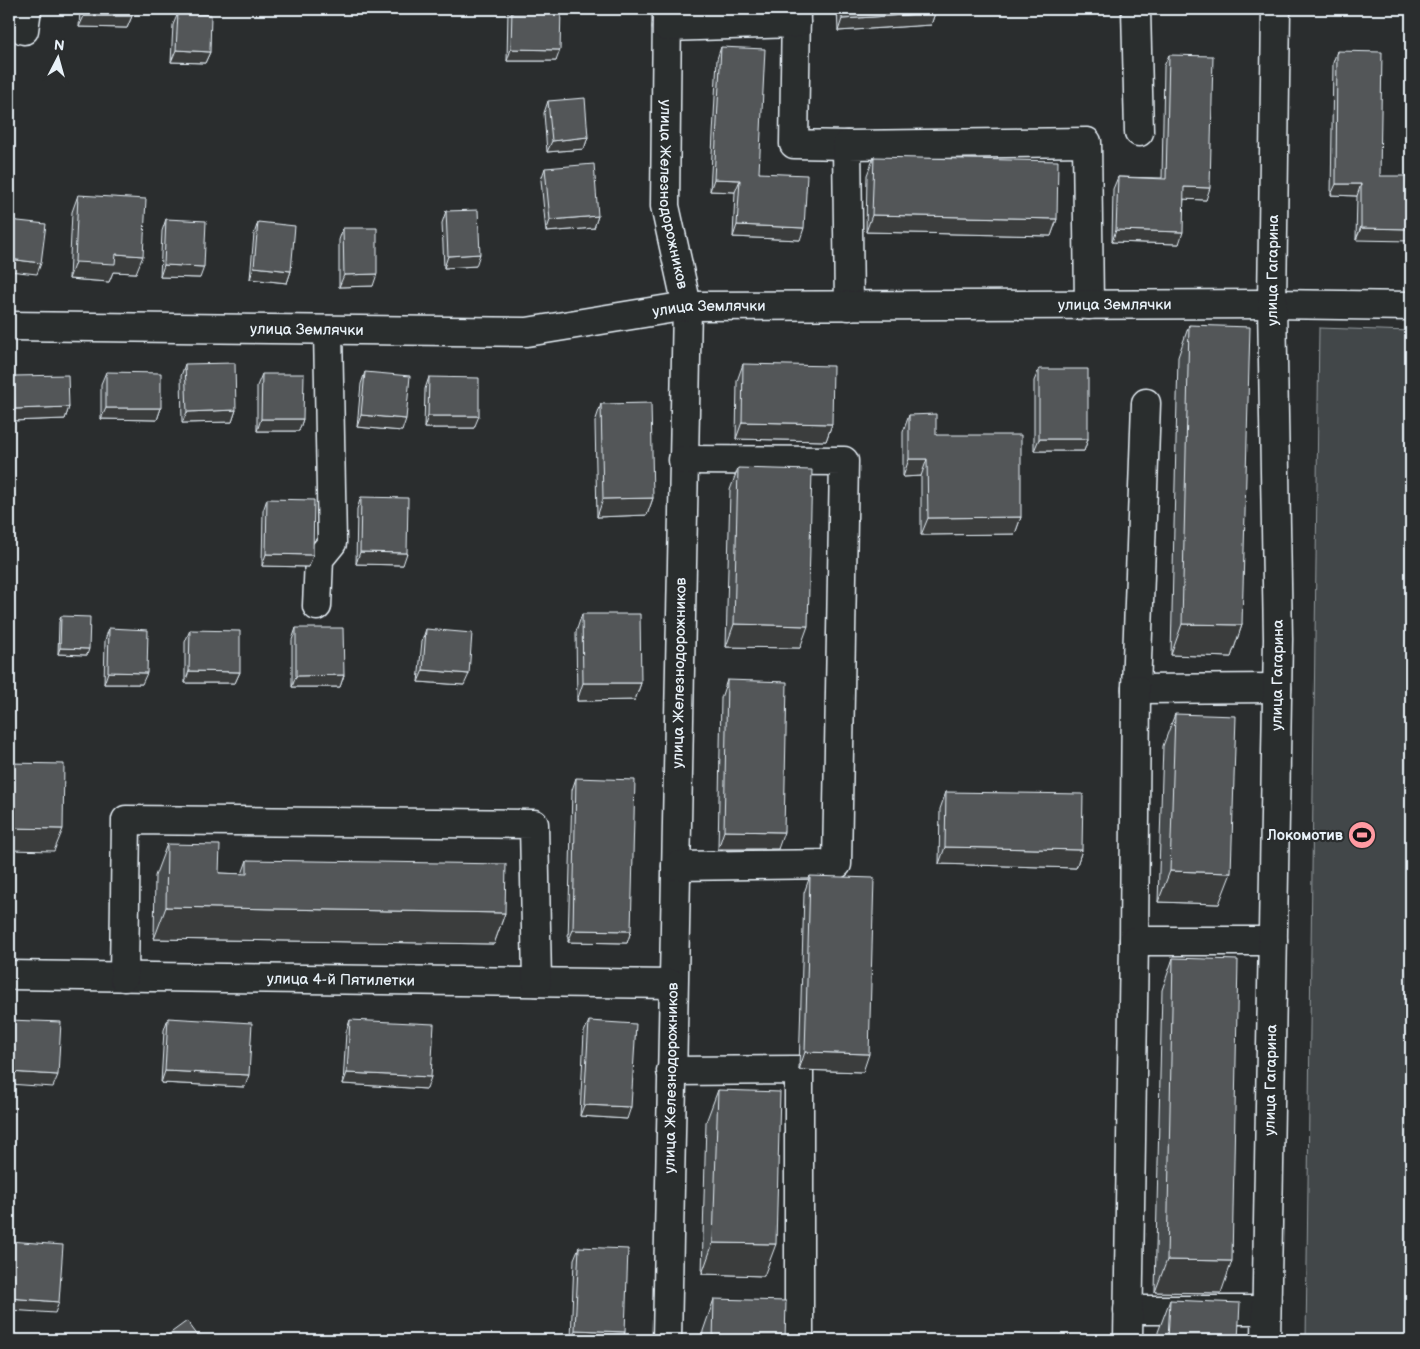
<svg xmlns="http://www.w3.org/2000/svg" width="1420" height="1349" viewBox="0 0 1420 1349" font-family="'Balsamiq Sans',sans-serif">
<rect width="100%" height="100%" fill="#2a2d2e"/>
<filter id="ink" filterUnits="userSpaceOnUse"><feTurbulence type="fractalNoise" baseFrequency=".02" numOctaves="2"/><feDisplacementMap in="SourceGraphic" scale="10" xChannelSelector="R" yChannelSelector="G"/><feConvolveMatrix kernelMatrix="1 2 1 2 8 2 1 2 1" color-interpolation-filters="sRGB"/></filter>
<g filter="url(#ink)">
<path fill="#424648" stroke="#959ca0" d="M 1319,328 L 1411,331 L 1411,1340 L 1306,1340 Z"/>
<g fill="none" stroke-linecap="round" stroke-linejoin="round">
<defs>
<g id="minor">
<path id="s1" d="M 667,9 L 665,206 L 687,306 L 667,1340"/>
<path d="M 796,9 L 794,144 L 847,145"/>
<path d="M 1136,9 L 1139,132"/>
<path d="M 667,27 L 796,23"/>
<path d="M 24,30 L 27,9"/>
<path d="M 849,306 L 847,145 L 1087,142 L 1089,305"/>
<path id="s2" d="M 9,326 L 527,332 L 687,306 L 1272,304 L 1411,306"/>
<path d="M 1146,403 L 1136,689 L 1277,688"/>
<path d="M 317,606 L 319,559 L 332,543 L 328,330"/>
<path d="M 676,866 L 837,864 L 844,461 L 683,460"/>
<path d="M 1134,941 L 1136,689"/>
<path id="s3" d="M 9,975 L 673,984"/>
<path d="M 124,977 L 126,820 L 534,824 L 537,982"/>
<path d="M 671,1071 L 799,1070 L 799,1340"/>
<path d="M 1128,1310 L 1266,1310"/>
<path d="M 1128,1340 L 1134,941 L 1273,941"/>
<path id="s4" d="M 1266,1340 L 1278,639 L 1272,304 L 1276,9"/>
</g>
</defs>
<use href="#minor" stroke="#e8f1f8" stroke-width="31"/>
<use href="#minor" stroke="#2a2d2e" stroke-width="28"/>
</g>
<path fill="#474b4d" stroke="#e8f1f8" d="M 80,9 L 132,9 L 132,16 L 127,28 L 79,27 Z
M 508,9 L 561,9 L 556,61 L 507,61 Z
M 837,9 L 935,9 L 935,13 L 931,25 L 838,31 Z
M 178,13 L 210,52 L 205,63 L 171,62 L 173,25 Z
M 721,47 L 759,173 L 800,240 L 733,237 L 735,192 L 710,191 L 717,59 Z
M 1337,51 L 1380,176 L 1356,240 L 1357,196 L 1331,195 L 1333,63 Z
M 1169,55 L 1206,200 L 1184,199 L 1179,244 L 1112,242 L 1113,189 L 1118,177 L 1162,178 L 1164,66 Z
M 548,101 L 588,137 L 584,149 L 547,152 L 544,113 Z
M 874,157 L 1057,219 L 1051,236 L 866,232 L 867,175 Z
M 545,168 L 598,216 L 594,228 L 546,232 L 541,180 Z
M 78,195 L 136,273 L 113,272 L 109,282 L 69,279 L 72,212 Z
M 446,211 L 476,266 L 444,268 L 442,223 Z
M 166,219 L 200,278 L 160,277 L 162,231 Z
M 258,222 L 291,271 L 287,283 L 250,279 L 254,234 Z
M 343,228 L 373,286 L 339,287 L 339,240 Z
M 1189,325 L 1242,625 L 1231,657 L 1171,655 L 1178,357 Z
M 185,364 L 236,410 L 232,422 L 182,423 L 181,376 Z
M 743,364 L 832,424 L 826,441 L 736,439 L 737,381 Z
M 1039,369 L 1088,439 L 1084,451 L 1034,451 L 1034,381 Z
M 106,372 L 161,408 L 157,420 L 101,419 L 101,384 Z
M 365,372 L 402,431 L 357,427 L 361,384 Z
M 262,374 L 303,419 L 299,431 L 257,431 L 257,386 Z
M 14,376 L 69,407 L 65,419 L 11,421 L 9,388 Z
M 429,377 L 474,428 L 424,428 L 425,389 Z
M 601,404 L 653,498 L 647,515 L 597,517 L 595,422 Z
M 909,415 L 936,435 L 1021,517 L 1015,534 L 921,535 L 921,476 L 903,477 L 903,432 Z
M 738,468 L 800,648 L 726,647 L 730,490 Z
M 361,497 L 403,565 L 356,564 L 357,509 Z
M 267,499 L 309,567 L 262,566 L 263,511 Z
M 582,614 L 641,683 L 635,700 L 577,701 L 576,632 Z
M 61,616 L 87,655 L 58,654 L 59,622 Z
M 109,628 L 142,684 L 104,684 L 105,640 Z
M 296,628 L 344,675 L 340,687 L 292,687 L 292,640 Z
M 426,629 L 464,685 L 418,682 L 422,641 Z
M 190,630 L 240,672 L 235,683 L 185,683 L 185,642 Z
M 727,680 L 778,849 L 718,849 L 721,698 Z
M 1175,714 L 1219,904 L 1158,902 L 1163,746 Z
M 576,778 L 631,931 L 627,943 L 568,942 L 572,790 Z
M 946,792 L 1082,850 L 1076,868 L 939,864 L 940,809 Z
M 167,844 L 219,873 L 242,874 L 247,860 L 505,913 L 494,944 L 154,939 L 155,876 Z
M 810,876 L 863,1072 L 799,1070 L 804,893 Z
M 1173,958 L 1221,1293 L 1155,1292 L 1162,990 Z
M 168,1018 L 245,1087 L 161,1083 L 164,1030 Z
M 350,1020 L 427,1089 L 343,1084 L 346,1032 Z
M 589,1021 L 627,1119 L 580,1116 L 584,1032 Z
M 718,1090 L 764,1276 L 702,1274 L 706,1122 Z
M 579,1247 L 625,1332 L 622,1340 L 571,1340 L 574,1259 Z
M 714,1299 L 785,1340 L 702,1340 L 703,1331 Z
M 1170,1300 L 1238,1340 L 1158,1340 L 1158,1332 Z"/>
<path fill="#3a3d3e" stroke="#e8f1f8" d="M 935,13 L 931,25 L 838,31 L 842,19 Z
M 84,16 L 132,16 L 127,28 L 79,27 Z
M 511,49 L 560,50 L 556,61 L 507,61 Z
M 176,50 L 210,52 L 205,63 L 171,62 Z
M 588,137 L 584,149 L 547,152 L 552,141 Z
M 714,179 L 740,180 L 735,192 L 710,191 Z
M 1336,184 L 1361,184 L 1357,196 L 1331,195 Z
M 1184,187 L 1210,188 L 1206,200 L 1180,199 Z
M 872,215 L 1057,219 L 1051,236 L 866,232 Z
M 598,216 L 594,228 L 546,232 L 550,220 Z
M 737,225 L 804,228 L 800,240 L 733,237 Z
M 1361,228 L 1411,229 L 1411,241 L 1356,240 Z
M 1116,230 L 1183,232 L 1179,244 L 1112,242 Z
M 116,254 L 143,256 L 136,273 L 113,272 L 109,282 L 69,279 L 75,262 Z
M 480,254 L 476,266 L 444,268 L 448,256 Z
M 9,259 L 41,263 L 37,274 L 9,271 Z
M 164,265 L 204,267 L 200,278 L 160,277 Z
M 254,267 L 291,271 L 287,283 L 250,279 Z
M 377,274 L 373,286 L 339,287 L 344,275 Z
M 69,407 L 65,419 L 11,421 L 15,409 Z
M 106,408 L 161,408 L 157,420 L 101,419 Z
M 236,410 L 232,422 L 182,423 L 187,412 Z
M 361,415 L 406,419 L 402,431 L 357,427 Z
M 428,416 L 479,416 L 474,428 L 424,428 Z
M 261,419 L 303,419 L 299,431 L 257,431 Z
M 742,422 L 832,424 L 826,441 L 736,439 Z
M 1039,439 L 1088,439 L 1084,451 L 1034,451 Z
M 909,459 L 927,459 L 921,476 L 903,477 Z
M 653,498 L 647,515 L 597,517 L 603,499 Z
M 1021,517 L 1015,534 L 921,535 L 928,518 Z
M 360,552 L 407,553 L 403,565 L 356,564 Z
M 266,554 L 313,555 L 309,567 L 262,566 Z
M 734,624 L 808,626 L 800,648 L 726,647 Z
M 1182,624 L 1242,625 L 1231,657 L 1171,655 Z
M 60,648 L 89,649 L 87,655 L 58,654 Z
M 423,670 L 469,674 L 464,685 L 418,682 Z
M 189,671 L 240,672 L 235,683 L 185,683 Z
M 108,672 L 147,673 L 142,684 L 104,684 Z
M 344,675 L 340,687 L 292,687 L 296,676 Z
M 583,683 L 641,683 L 635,700 L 577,701 Z
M 9,828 L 63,829 L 54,851 L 9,850 Z
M 724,831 L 784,832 L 778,849 L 718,849 Z
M 945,847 L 1082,850 L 1076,868 L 939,864 Z
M 1170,871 L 1231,873 L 1219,904 L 1158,902 Z
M 166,907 L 505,913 L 494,944 L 154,939 Z
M 573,930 L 631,931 L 627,943 L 568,942 Z
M 805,1052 L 869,1054 L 863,1072 L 799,1070 Z
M 165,1071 L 249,1075 L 245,1087 L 161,1083 Z
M 9,1072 L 58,1075 L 53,1087 L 9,1084 Z
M 347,1073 L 431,1077 L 427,1089 L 343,1084 Z
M 584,1105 L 631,1107 L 627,1119 L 580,1116 Z
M 713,1243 L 776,1244 L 764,1276 L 702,1274 Z
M 1167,1260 L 1232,1261 L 1221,1293 L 1155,1292 Z
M 9,1298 L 59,1302 L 55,1313 L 9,1310 Z
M 575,1330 L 625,1332 L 622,1340 L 572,1340 Z"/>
<path fill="#535759" stroke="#e8f1f8" d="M 84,9 L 132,9 L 132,16 L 84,16 Z
M 512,9 L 561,9 L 560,50 L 511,49 Z
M 842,9 L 935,9 L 935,13 L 842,19 Z
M 178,13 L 211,15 L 210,52 L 176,50 Z
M 721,47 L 765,49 L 759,173 L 807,175 L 804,228 L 737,225 L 740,180 L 714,179 Z
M 1337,51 L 1382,52 L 1380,176 L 1411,176 L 1411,229 L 1361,228 L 1361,184 L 1336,184 Z
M 1169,55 L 1213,56 L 1210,188 L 1184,187 L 1183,232 L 1116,230 L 1118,177 L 1166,179 Z
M 585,98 L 588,137 L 552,141 L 548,101 Z
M 874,157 L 1058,161 L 1057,219 L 872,215 Z
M 594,164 L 598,216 L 550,220 L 545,168 Z
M 78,195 L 146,199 L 143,256 L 116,254 L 115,264 L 75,262 Z
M 478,210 L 480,254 L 448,256 L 446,211 Z
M 166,219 L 206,221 L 204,267 L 164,265 Z
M 9,220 L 46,224 L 41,263 L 9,259 Z
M 258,222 L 295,226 L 291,271 L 254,267 Z
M 343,228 L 377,228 L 377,274 L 344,275 Z
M 1189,325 L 1250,327 L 1242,625 L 1182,624 Z
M 235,363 L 236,410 L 187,412 L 185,364 Z
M 743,364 L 833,366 L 832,424 L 742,422 Z
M 1039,369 L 1088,369 L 1088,439 L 1039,439 Z
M 106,372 L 161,373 L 161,408 L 106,408 Z
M 365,372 L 410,376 L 406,419 L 361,415 Z
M 262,374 L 304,374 L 303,419 L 261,419 Z
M 68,375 L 69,407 L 15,409 L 14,376 Z
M 429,377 L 479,378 L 479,416 L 428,416 Z
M 651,403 L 653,498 L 603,499 L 601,404 Z
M 936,414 L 936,435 L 1021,435 L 1021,517 L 928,518 L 927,459 L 909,459 L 909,415 Z
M 738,468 L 812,470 L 808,626 L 734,624 Z
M 361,497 L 408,498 L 407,553 L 360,552 Z
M 267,499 L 314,500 L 313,555 L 266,554 Z
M 582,614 L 640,614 L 641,683 L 583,683 Z
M 61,616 L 90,617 L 89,649 L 60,648 Z
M 109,628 L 148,630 L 147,673 L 108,672 Z
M 296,628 L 343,628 L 344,675 L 296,676 Z
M 426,629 L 472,633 L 469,674 L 423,670 Z
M 190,630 L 240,631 L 240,672 L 189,671 Z
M 727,680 L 787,682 L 784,832 L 724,831 Z
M 1175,714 L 1236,716 L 1231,873 L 1170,871 Z
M 9,763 L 64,764 L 63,829 L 9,828 Z
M 576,778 L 635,780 L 631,931 L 573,930 Z
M 946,792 L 1083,794 L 1082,850 L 945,847 Z
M 167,844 L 220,845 L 219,873 L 247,874 L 247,860 L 506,864 L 505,913 L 166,907 Z
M 810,876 L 874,878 L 869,1054 L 805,1052 Z
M 1173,958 L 1238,960 L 1232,1261 L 1167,1260 Z
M 168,1018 L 252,1023 L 249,1075 L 165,1071 Z
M 9,1020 L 61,1022 L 58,1075 L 9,1072 Z
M 350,1020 L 434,1024 L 431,1077 L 347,1073 Z
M 589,1021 L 636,1024 L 631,1107 L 584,1105 Z
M 718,1090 L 780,1092 L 776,1244 L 713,1243 Z
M 9,1241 L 63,1245 L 59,1302 L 9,1298 Z
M 579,1247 L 628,1249 L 625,1332 L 575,1330 Z
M 714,1299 L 786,1301 L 785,1340 L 713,1340 Z
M 1170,1300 L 1240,1303 L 1238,1340 L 1168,1340 Z
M 187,1321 L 201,1340 L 161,1340 Z"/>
</g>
<defs>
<symbol id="stadium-disc" viewBox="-11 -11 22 22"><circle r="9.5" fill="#ff9aa2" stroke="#2a2d2e"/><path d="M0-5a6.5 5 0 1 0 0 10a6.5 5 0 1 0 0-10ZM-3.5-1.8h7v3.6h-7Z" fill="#111"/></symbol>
</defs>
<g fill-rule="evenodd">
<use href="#stadium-disc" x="1346" y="819" width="32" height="32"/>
</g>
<g text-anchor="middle" stroke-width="4.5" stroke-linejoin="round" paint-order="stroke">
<g font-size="15" fill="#e8f1f8" stroke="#2a2d2e">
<text dy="5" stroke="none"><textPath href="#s1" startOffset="186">улица Железнодорожников</textPath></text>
<text dy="5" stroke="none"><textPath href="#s4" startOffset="1070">улица Гагарина</textPath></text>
<text dy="5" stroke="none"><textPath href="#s2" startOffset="1108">улица Землячки</textPath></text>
<text dy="5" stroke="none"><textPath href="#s2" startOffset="702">улица Землячки</textPath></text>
<text dy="5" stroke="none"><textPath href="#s2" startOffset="298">улица Землячки</textPath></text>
<text transform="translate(679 673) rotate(-89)" y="5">улица Железнодорожников</text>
<text dy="5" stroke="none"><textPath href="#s4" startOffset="665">улица Гагарина</textPath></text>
<text dy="5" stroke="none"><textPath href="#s3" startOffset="332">улица 4-й Пятилетки</textPath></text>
<text transform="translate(671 1078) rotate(-89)" y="5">улица Железнодорожников</text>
<text dy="5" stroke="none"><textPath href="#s4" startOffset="260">улица Гагарина</textPath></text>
</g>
<g font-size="15" font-weight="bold" fill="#e8f1f8" stroke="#2a2d2e" text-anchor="end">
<text x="1343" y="840">Локомотив</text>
</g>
</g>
<rect width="1420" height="1349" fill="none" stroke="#2a2d2e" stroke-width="30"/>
<rect x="15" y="15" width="1390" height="1319" fill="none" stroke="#e8f1f8" stroke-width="2" filter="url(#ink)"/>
<g transform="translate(58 58) rotate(6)" stroke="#2a2d2e" stroke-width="4" paint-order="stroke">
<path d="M0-4L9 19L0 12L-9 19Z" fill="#e8f1f8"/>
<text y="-8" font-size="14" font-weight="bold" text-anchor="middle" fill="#e8f1f8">N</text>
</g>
</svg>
